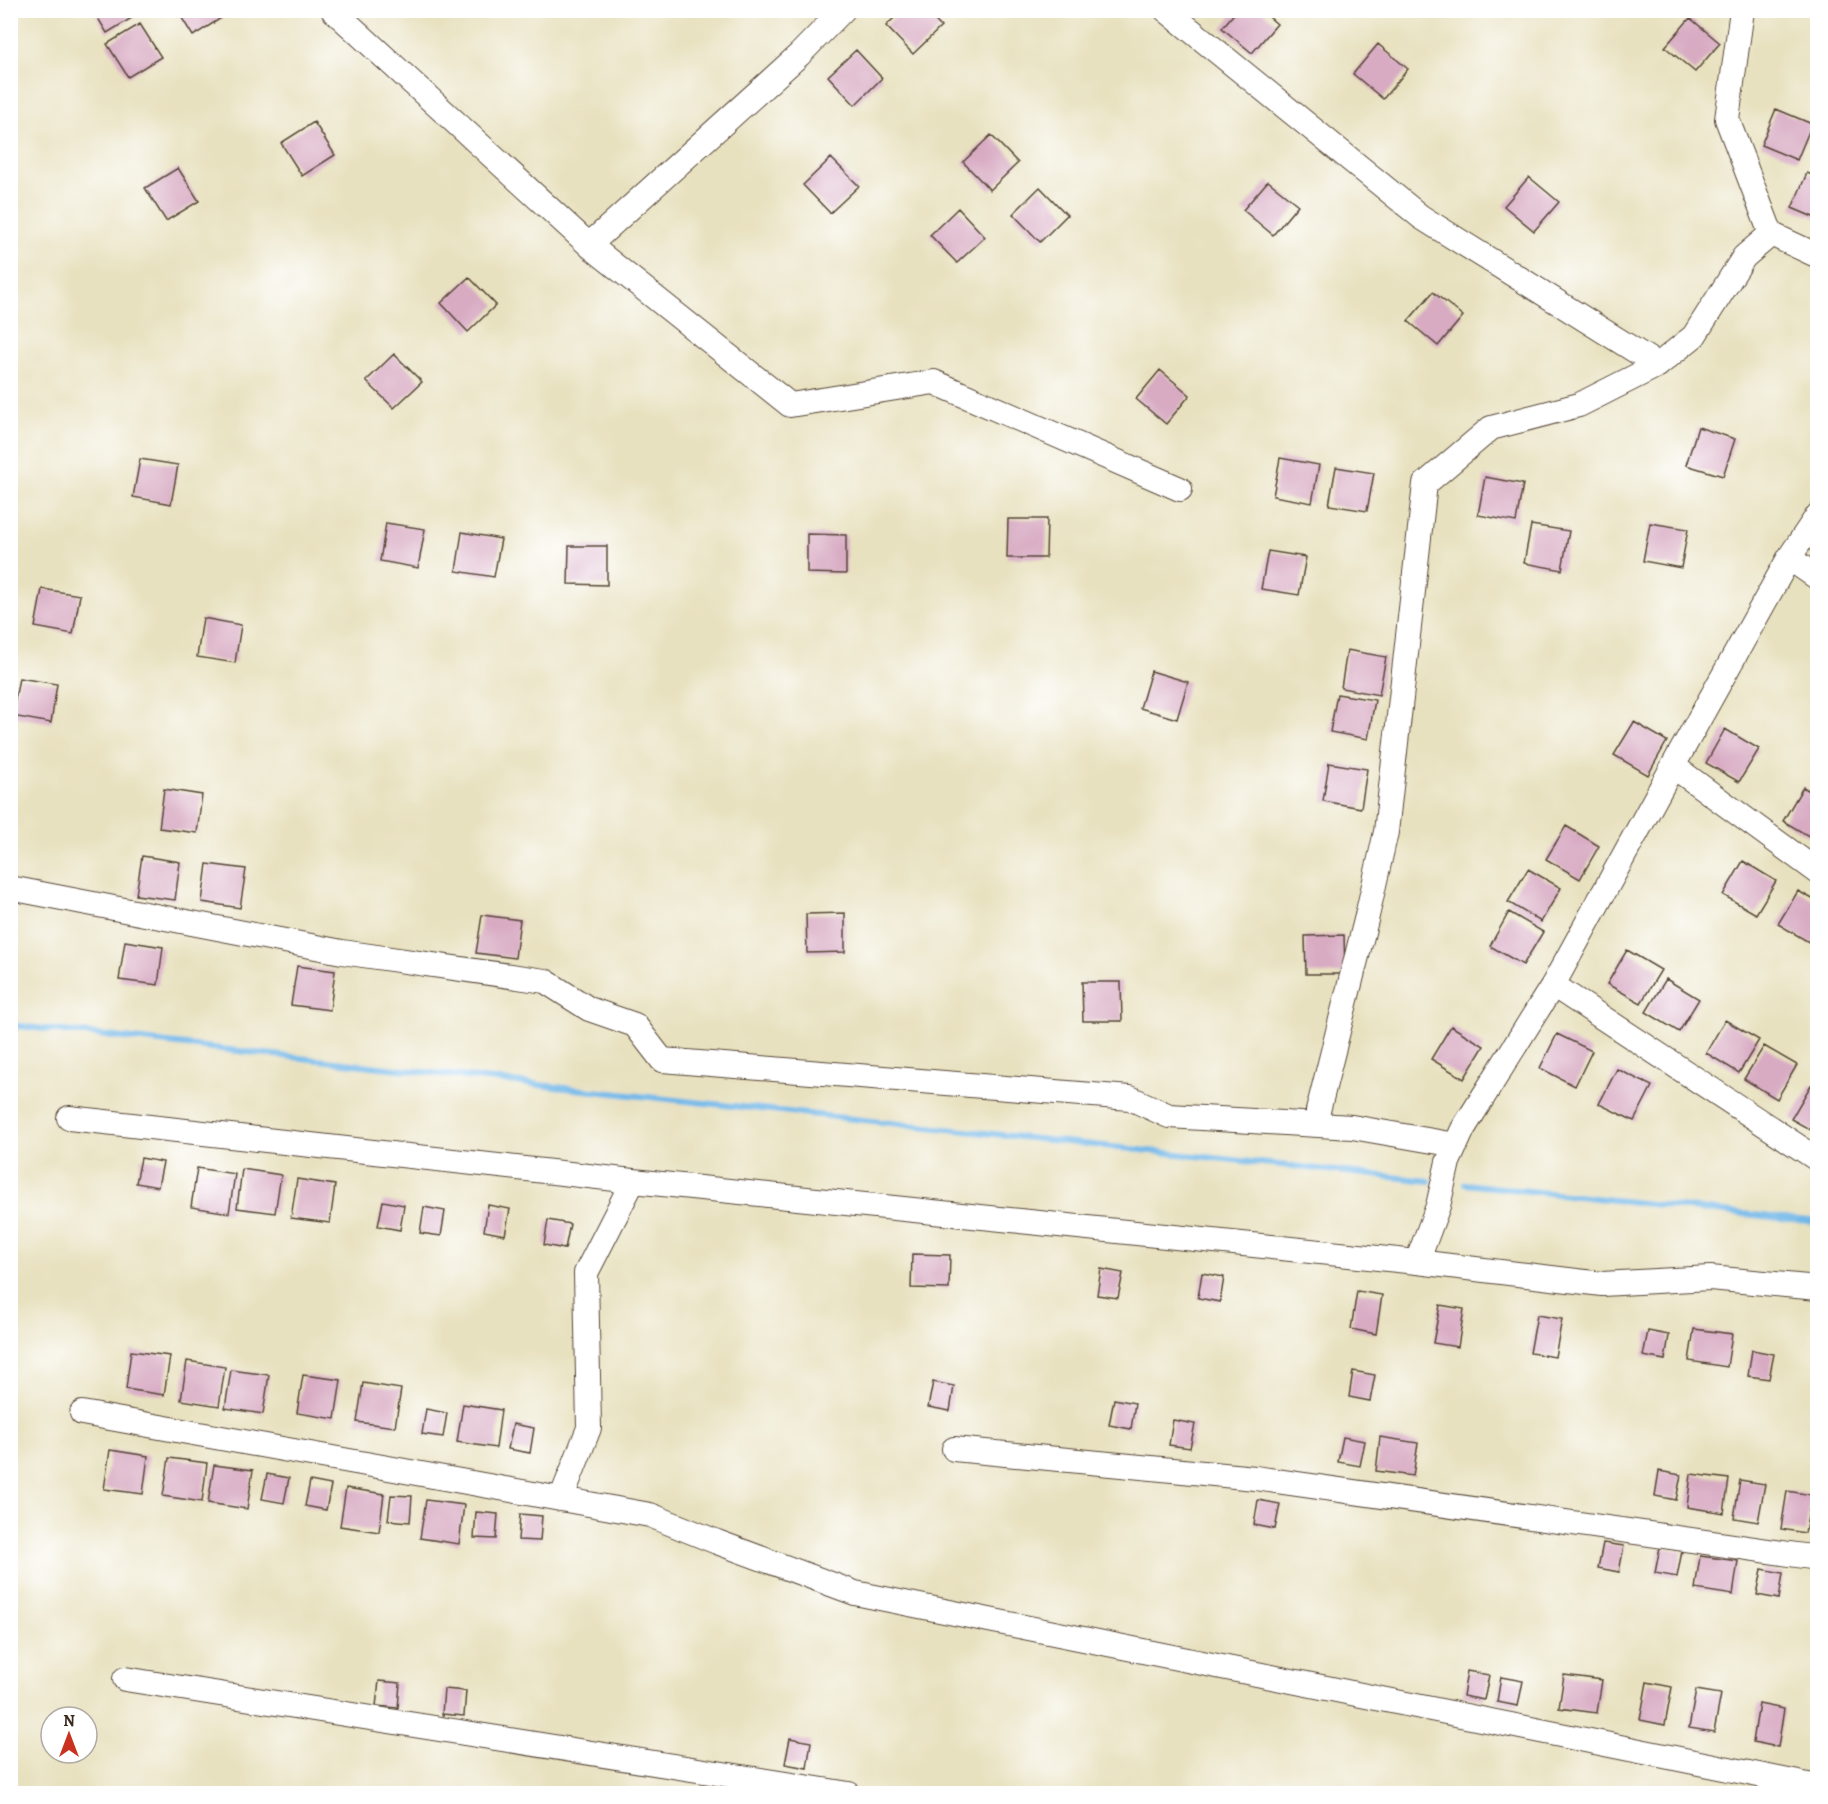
<svg xmlns="http://www.w3.org/2000/svg" width="1828" height="1804" viewBox="0 0 1828 1804" font-family="Alegreya,serif">
<rect width="100%" height="100%" fill="#fff"/>
<filter id="ink" filterUnits="userSpaceOnUse"><feTurbulence type="fractalNoise" baseFrequency=".0167" numOctaves="2"/><feDisplacementMap in="SourceGraphic" scale="12" xChannelSelector="R" yChannelSelector="G"/><feConvolveMatrix kernelMatrix="1 2 1 2 8 2 1 2 1" color-interpolation-filters="sRGB"/></filter>
<filter id="wash" filterUnits="userSpaceOnUse"><feTurbulence type="fractalNoise" baseFrequency=".008" numOctaves="4" result="noise"/><feDisplacementMap in="SourceGraphic" scale="24" xChannelSelector="R" yChannelSelector="G"/><feGaussianBlur stdDeviation="1.35" result="paint"/><feColorMatrix in="noise" values="0 0 0 0 0 0 0 0 0 0 0 0 0 0 0 0 0 1.4 0 .05"/><feComposite in="paint" operator="in"/></filter>
<g filter="url(#wash)">
<rect width="100%" height="100%" fill="#e8e1bf"/>
<g fill="none" stroke-linecap="round" stroke-linejoin="round">
<path stroke="#72b8e9" stroke-width="6" d="M 10,1025 L 556,1087 L 1429,1181
M 1465,1184 L 1818,1222"/>
</g>
<g id="blocks">
<path fill="#d8abc3" d="M 93,10 L 138,10 L 140,13 L 107,33 Z
M 177,10 L 223,10 L 226,15 L 193,36 Z
M 902,10 L 925,10 L 941,27 L 913,54 L 886,26 Z
M 1237,10 L 1261,10 L 1277,24 L 1252,53 L 1222,28 Z
M 1690,18 L 1720,43 L 1695,72 L 1665,47 Z
M 140,24 L 161,57 L 128,77 L 107,44 Z
M 1378,44 L 1408,69 L 1383,99 L 1353,74 Z
M 856,50 L 882,78 L 855,105 L 828,76 Z
M 1776,109 L 1812,124 L 1797,160 L 1761,145 Z
M 314,122 L 335,155 L 302,176 L 281,143 Z
M 991,135 L 1018,163 L 990,190 L 963,162 Z
M 831,158 L 859,186 L 830,213 L 803,185 Z
M 178,168 L 199,201 L 166,221 L 145,188 Z
M 1807,173 L 1818,177 L 1818,219 L 1792,208 Z
M 1529,177 L 1559,202 L 1534,231 L 1504,206 Z
M 1268,181 L 1298,205 L 1273,235 L 1243,210 Z
M 1040,187 L 1067,215 L 1040,242 L 1013,214 Z
M 958,208 L 985,237 L 957,263 L 930,235 Z
M 469,277 L 496,305 L 468,332 L 441,303 Z
M 1433,292 L 1463,316 L 1438,346 L 1408,321 Z
M 394,354 L 422,382 L 394,408 L 366,381 Z
M 1160,370 L 1190,395 L 1166,424 L 1136,399 Z
M 1698,427 L 1735,439 L 1723,476 L 1686,465 Z
M 1280,458 L 1319,465 L 1312,503 L 1273,496 Z
M 140,459 L 178,465 L 171,504 L 133,497 Z
M 1336,467 L 1374,473 L 1367,511 L 1329,505 Z
M 1485,477 L 1523,484 L 1516,522 L 1478,515 Z
M 1008,519 L 1047,519 L 1046,558 L 1007,558 Z
M 386,523 L 425,529 L 418,568 L 380,561 Z
M 1650,523 L 1688,529 L 1681,568 L 1643,561 Z
M 1531,525 L 1569,531 L 1562,570 L 1524,563 Z
M 462,532 L 501,539 L 494,577 L 456,571 Z
M 807,534 L 846,535 L 846,574 L 807,573 Z
M 569,546 L 607,546 L 607,585 L 568,584 Z
M 1268,551 L 1306,557 L 1299,595 L 1261,589 Z
M 42,589 L 80,595 L 73,634 L 35,627 Z
M 203,618 L 241,625 L 235,663 L 197,657 Z
M 1347,650 L 1386,657 L 1379,695 L 1341,688 Z
M 1151,671 L 1188,682 L 1177,719 L 1140,708 Z
M 19,678 L 57,684 L 51,723 L 12,716 Z
M 1337,694 L 1375,700 L 1368,739 L 1330,732 Z
M 1634,722 L 1667,741 L 1648,775 L 1614,755 Z
M 1725,729 L 1759,749 L 1739,782 L 1706,763 Z
M 1329,763 L 1367,769 L 1361,808 L 1323,801 Z
M 1803,787 L 1818,796 L 1817,841 L 1783,821 Z
M 164,789 L 202,795 L 197,833 L 159,828 Z
M 1566,826 L 1599,846 L 1580,879 L 1546,859 Z
M 142,856 L 180,862 L 175,900 L 136,895 Z
M 1743,861 L 1776,881 L 1756,914 L 1723,895 Z
M 207,864 L 246,869 L 240,908 L 202,902 Z
M 1528,869 L 1561,888 L 1541,922 L 1508,902 Z
M 1798,891 L 1818,902 L 1818,934 L 1812,944 L 1778,924 Z
M 1509,912 L 1543,932 L 1523,965 L 1490,946 Z
M 845,913 L 845,952 L 807,953 L 806,914 Z
M 482,915 L 520,920 L 515,958 L 476,953 Z
M 1344,935 L 1345,974 L 1306,974 L 1305,936 Z
M 125,941 L 163,947 L 158,985 L 119,980 Z
M 1627,950 L 1661,970 L 1641,1003 L 1607,984 Z
M 297,966 L 335,971 L 330,1010 L 291,1005 Z
M 1666,979 L 1699,999 L 1679,1032 L 1646,1012 Z
M 1082,982 L 1121,982 L 1122,1021 L 1083,1021 Z
M 1725,1020 L 1759,1040 L 1739,1073 L 1706,1053 Z
M 1451,1026 L 1484,1046 L 1464,1079 L 1431,1059 Z
M 1557,1034 L 1592,1051 L 1575,1086 L 1540,1068 Z
M 1764,1046 L 1797,1065 L 1777,1099 L 1744,1079 Z
M 1617,1069 L 1652,1086 L 1634,1121 L 1599,1104 Z
M 1811,1085 L 1818,1089 L 1818,1134 L 1791,1119 Z
M 141,1158 L 163,1162 L 158,1187 L 136,1183 Z
M 197,1168 L 235,1174 L 229,1213 L 191,1207 Z
M 242,1169 L 281,1175 L 275,1213 L 237,1208 Z
M 297,1179 L 335,1185 L 330,1223 L 291,1218 Z
M 383,1201 L 404,1205 L 400,1230 L 378,1226 Z
M 488,1205 L 510,1209 L 505,1235 L 484,1231 Z
M 424,1207 L 445,1211 L 441,1236 L 420,1233 Z
M 548,1220 L 570,1224 L 565,1249 L 544,1245 Z
M 912,1254 L 950,1255 L 949,1289 L 911,1288 Z
M 1101,1269 L 1123,1273 L 1118,1298 L 1097,1295 Z
M 1202,1273 L 1224,1277 L 1220,1302 L 1198,1298 Z
M 1357,1291 L 1382,1295 L 1376,1334 L 1351,1329 Z
M 1440,1305 L 1464,1309 L 1458,1347 L 1433,1343 Z
M 1537,1315 L 1562,1319 L 1555,1357 L 1530,1353 Z
M 1694,1329 L 1732,1334 L 1727,1367 L 1689,1361 Z
M 1648,1331 L 1669,1335 L 1665,1360 L 1643,1356 Z
M 1752,1350 L 1774,1354 L 1769,1379 L 1748,1376 Z
M 131,1351 L 170,1356 L 164,1395 L 126,1389 Z
M 187,1361 L 225,1367 L 219,1406 L 181,1400 Z
M 231,1370 L 269,1375 L 263,1414 L 225,1408 Z
M 1353,1371 L 1375,1375 L 1370,1401 L 1349,1397 Z
M 303,1375 L 341,1380 L 335,1419 L 297,1413 Z
M 933,1382 L 954,1386 L 950,1411 L 928,1407 Z
M 363,1383 L 401,1389 L 395,1427 L 357,1422 Z
M 1114,1399 L 1135,1403 L 1131,1429 L 1109,1425 Z
M 463,1404 L 501,1410 L 496,1448 L 457,1442 Z
M 426,1409 L 447,1413 L 443,1437 L 422,1434 Z
M 1173,1420 L 1195,1424 L 1190,1448 L 1169,1445 Z
M 513,1424 L 534,1428 L 530,1453 L 508,1449 Z
M 1343,1437 L 1365,1441 L 1360,1466 L 1338,1462 Z
M 1380,1437 L 1418,1443 L 1413,1476 L 1376,1471 Z
M 110,1450 L 148,1456 L 143,1494 L 104,1489 Z
M 169,1458 L 207,1463 L 202,1502 L 163,1496 Z
M 214,1465 L 253,1470 L 247,1509 L 208,1503 Z
M 1659,1471 L 1681,1475 L 1676,1500 L 1655,1496 Z
M 267,1474 L 289,1478 L 284,1503 L 262,1499 Z
M 1691,1474 L 1729,1479 L 1724,1513 L 1687,1507 Z
M 1740,1480 L 1765,1484 L 1758,1522 L 1734,1518 Z
M 310,1481 L 331,1485 L 326,1510 L 305,1506 Z
M 346,1488 L 384,1494 L 379,1532 L 340,1526 Z
M 1787,1491 L 1812,1495 L 1805,1533 L 1781,1529 Z
M 391,1495 L 412,1496 L 410,1522 L 388,1520 Z
M 426,1500 L 464,1505 L 459,1544 L 420,1538 Z
M 1258,1500 L 1280,1504 L 1275,1529 L 1254,1525 Z
M 476,1512 L 498,1514 L 496,1539 L 474,1538 Z
M 520,1514 L 542,1516 L 540,1541 L 518,1540 Z
M 1603,1543 L 1624,1546 L 1619,1572 L 1598,1568 Z
M 1660,1547 L 1682,1551 L 1677,1577 L 1655,1573 Z
M 1700,1556 L 1738,1561 L 1733,1595 L 1695,1589 Z
M 1762,1569 L 1783,1573 L 1779,1599 L 1757,1595 Z
M 1467,1671 L 1489,1675 L 1484,1700 L 1463,1696 Z
M 1564,1675 L 1602,1680 L 1597,1713 L 1559,1708 Z
M 1501,1677 L 1523,1681 L 1518,1706 L 1497,1702 Z
M 379,1681 L 400,1683 L 398,1708 L 376,1706 Z
M 1647,1682 L 1672,1687 L 1665,1725 L 1640,1720 Z
M 444,1689 L 466,1691 L 464,1716 L 442,1714 Z
M 1696,1690 L 1721,1694 L 1714,1732 L 1689,1728 Z
M 1759,1704 L 1784,1709 L 1778,1747 L 1753,1742 Z
M 790,1738 L 811,1742 L 807,1768 L 785,1764 Z"/>
</g>
</g>
<g filter="url(#ink)">
<use href="#blocks" fill-opacity="0" stroke="#554536" stroke-width="1.5"/>
<g fill="none" stroke-linecap="round" stroke-linejoin="round">
<defs>
<path id="minor" d="M 333,10 L 589,245 L 790,405 L 934,382 L 1180,489
M 1166,10 L 1421,217 L 1658,365
M 1771,234 L 1818,256
M 589,245 L 799,55 L 843,10
M 1789,558 L 1818,578
M 1673,766 L 1818,872
M 10,888 L 342,952 L 545,981 L 589,1009 L 635,1025 L 662,1060 L 1130,1098 L 1169,1116 L 1352,1127 L 1456,1145
M 1553,985 L 1817,1159
M 1318,1111 L 1367,916 L 1386,832 L 1425,484 L 1491,428 L 1579,405 L 1658,365 L 1694,336 L 1744,257 L 1771,234 L 1727,119 L 1742,10
M 69,1118 L 633,1181 L 1417,1262 L 1602,1284 L 1710,1278 L 1818,1288
M 1417,1262 L 1438,1206 L 1448,1162 L 1463,1129 L 1553,985 L 1673,766 L 1789,558 L 1818,515
M 82,1413 L 650,1515 L 717,1542 L 855,1593 L 1818,1787
M 954,1449 L 1255,1478 L 1818,1558
M 561,1499 L 589,1428 L 586,1273 L 633,1181
M 125,1679 L 849,1794"/>
</defs>
<use href="#minor" stroke="#554536" stroke-width="26"/>
<use href="#minor" stroke="#fff" stroke-width="24"/>
</g>
</g>
<rect width="1828" height="1804" fill="none" stroke="#fff" stroke-width="36"/>
<g transform="translate(69 1735)"><circle r="28" fill="#ffffff" stroke="#b1aaa5" stroke-width="1.5"/>
<path d="M0-4.5L10 22L0 15L-10 22Z" fill="#c8321e"/>
<text y="-9" font-size="16" font-weight="bold" text-anchor="middle" fill="#3b2a1e">N</text>
</g>
</svg>
